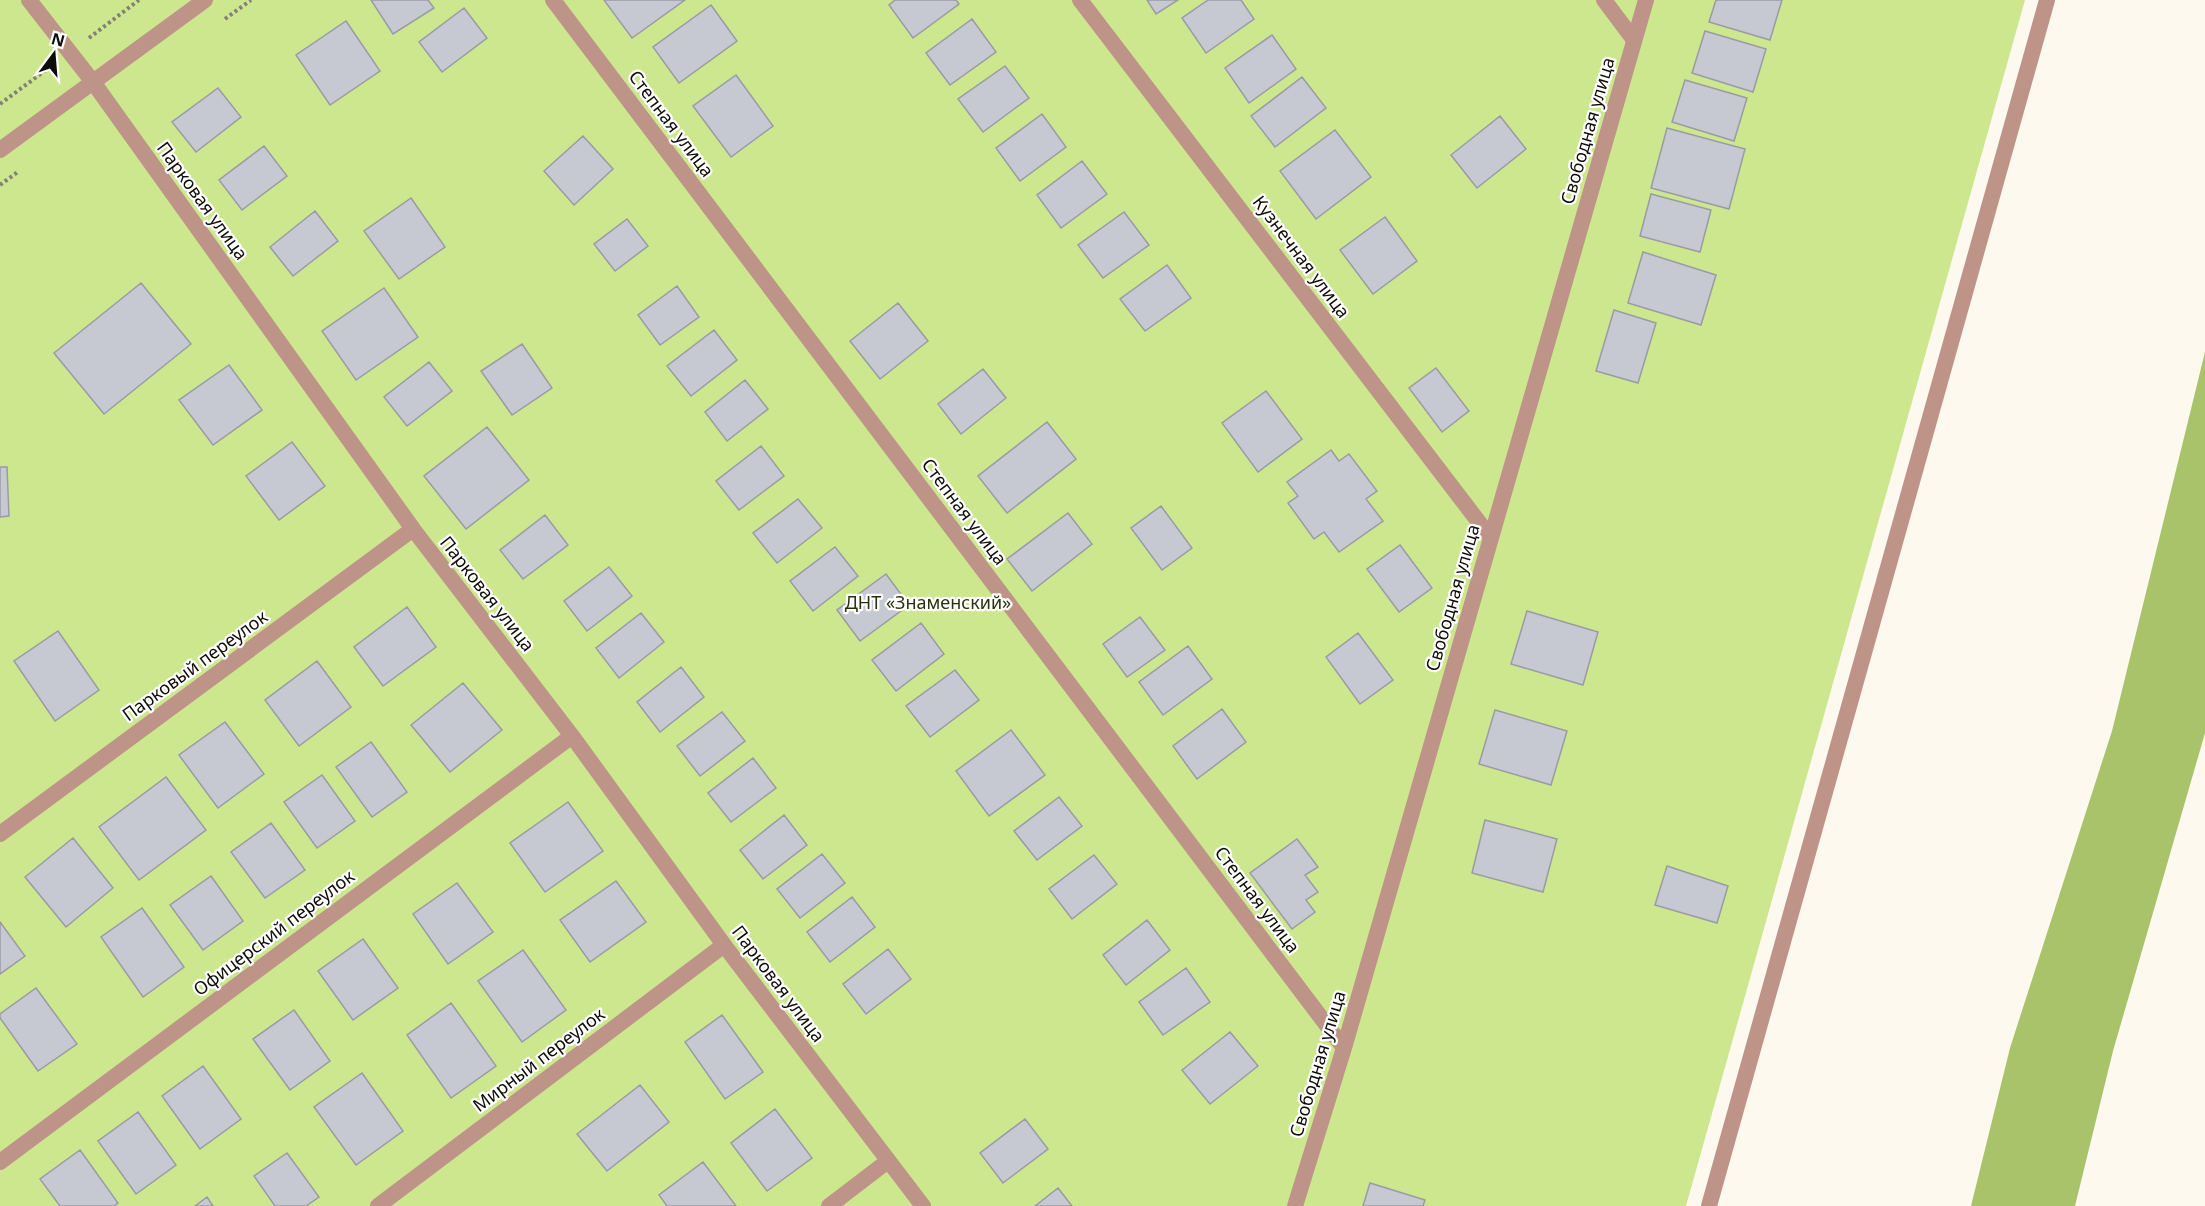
<svg xmlns="http://www.w3.org/2000/svg" width="2205" height="1206" viewBox="0 0 2205 1206" font-family="'Noto Sans',sans-serif">
<rect width="100%" height="100%" fill="#fef9ef"/>
<path fill="#cce78e" d="M 0,0 L 2025,0 L 1686,1206 L 0,1206 Z"/>
<path fill="#a8c369" d="M 2205,352 L 2205,733 L 2113,1051 L 2075,1206 L 1971,1206 L 2010,1048 L 2112,731 Z"/>
<path fill="#c6c8d2" stroke="#9a9ba4" stroke-width="1.5" d="M 371,0 L 428,0 L 434,8 L 393,34 Z
M 604,0 L 685,0 L 632,38 Z
M 895,0 L 956,0 L 959,4 L 913,38 L 889,5 Z
M 1147,0 L 1178,0 L 1156,14 Z
M 1208,0 L 1241,0 L 1254,19 L 1206,53 L 1182,18 Z
M 1716,0 L 1782,0 L 1770,40 L 1709,22 Z
M 711,5 L 737,41 L 679,83 L 653,47 Z
M 464,8 L 487,38 L 442,72 L 419,42 Z
M 972,19 L 996,52 L 950,85 L 926,53 Z
M 346,21 L 380,71 L 330,105 L 296,55 Z
M 1705,31 L 1766,49 L 1753,92 L 1692,73 Z
M 1272,35 L 1296,69 L 1249,103 L 1225,68 Z
M 1005,66 L 1029,98 L 983,132 L 958,99 Z
M 736,75 L 773,126 L 731,157 L 693,106 Z
M 1302,77 L 1326,108 L 1275,147 L 1251,116 Z
M 1685,80 L 1747,98 L 1734,141 L 1672,122 Z
M 218,88 L 241,117 L 196,152 L 172,122 Z
M 1042,114 L 1066,147 L 1020,181 L 996,148 Z
M 1500,116 L 1526,149 L 1477,188 L 1451,155 Z
M 1667,128 L 1745,149 L 1729,209 L 1651,188 Z
M 1335,130 L 1371,177 L 1316,219 L 1280,171 Z
M 583,136 L 613,169 L 574,205 L 544,171 Z
M 264,146 L 287,176 L 242,210 L 219,180 Z
M 1082,161 L 1107,194 L 1061,228 L 1037,195 Z
M 1651,194 L 1711,210 L 1700,252 L 1640,236 Z
M 411,198 L 445,247 L 399,279 L 364,231 Z
M 315,211 L 338,241 L 293,276 L 270,247 Z
M 1124,212 L 1149,245 L 1103,278 L 1078,245 Z
M 1385,217 L 1417,261 L 1373,294 L 1340,250 Z
M 627,219 L 648,246 L 615,271 L 594,244 Z
M 1643,252 L 1716,275 L 1701,325 L 1628,303 Z
M 1167,265 L 1191,298 L 1145,331 L 1120,299 Z
M 141,283 L 191,344 L 104,414 L 54,353 Z
M 677,286 L 699,317 L 660,345 L 638,315 Z
M 384,288 L 418,337 L 356,380 L 322,331 Z
M 898,303 L 928,341 L 880,379 L 850,341 Z
M 1614,310 L 1656,323 L 1638,383 L 1596,371 Z
M 714,330 L 737,360 L 691,396 L 667,366 Z
M 522,344 L 552,388 L 512,415 L 481,371 Z
M 429,362 L 452,391 L 407,426 L 384,397 Z
M 229,365 L 262,410 L 213,445 L 179,400 Z
M 1436,368 L 1469,411 L 1442,432 L 1409,388 Z
M 983,369 L 1006,398 L 961,434 L 938,404 Z
M 745,380 L 768,409 L 727,441 L 705,412 Z
M 1266,391 L 1302,439 L 1258,472 L 1222,423 Z
M 1047,422 L 1076,459 L 1007,513 L 978,476 Z
M 487,427 L 529,480 L 466,529 L 424,476 Z
M 292,442 L 325,486 L 279,520 L 246,476 Z
M 761,446 L 784,476 L 739,510 L 716,481 Z
M 1331,450 L 1339,461 L 1349,454 L 1377,491 L 1366,499 L 1383,521 L 1339,552 L 1324,532 L 1314,539 L 1288,503 L 1298,496 L 1287,482 Z
M 0,467 L 7,467 L 9,516 L 0,517 Z
M 798,499 L 822,528 L 777,563 L 753,533 Z
M 1161,506 L 1192,548 L 1162,570 L 1131,528 Z
M 1068,513 L 1092,544 L 1032,591 L 1007,559 Z
M 545,515 L 568,545 L 523,579 L 500,550 Z
M 1400,545 L 1432,588 L 1399,612 L 1367,569 Z
M 835,547 L 858,576 L 813,611 L 790,581 Z
M 609,567 L 632,596 L 587,631 L 564,601 Z
M 886,574 L 909,605 L 860,641 L 837,610 Z
M 407,607 L 436,647 L 383,686 L 354,647 Z
M 1527,611 L 1598,632 L 1583,685 L 1511,664 Z
M 641,613 L 664,642 L 619,678 L 596,648 Z
M 1140,617 L 1165,650 L 1127,677 L 1103,644 Z
M 921,623 L 944,654 L 896,691 L 872,660 Z
M 58,631 L 99,690 L 55,721 L 14,661 Z
M 1358,633 L 1393,680 L 1360,704 L 1326,657 Z
M 1188,646 L 1212,679 L 1163,715 L 1139,682 Z
M 317,661 L 351,707 L 299,746 L 265,700 Z
M 681,667 L 704,697 L 660,732 L 637,702 Z
M 955,670 L 979,700 L 930,737 L 906,706 Z
M 463,683 L 502,730 L 450,772 L 411,725 Z
M 1222,709 L 1246,742 L 1197,779 L 1173,746 Z
M 1495,710 L 1567,731 L 1551,785 L 1479,764 Z
M 722,712 L 745,741 L 700,776 L 677,746 Z
M 225,722 L 264,774 L 218,808 L 179,755 Z
M 1011,730 L 1045,775 L 989,816 L 956,771 Z
M 371,742 L 407,792 L 372,817 L 336,767 Z
M 753,758 L 776,788 L 731,822 L 708,793 Z
M 322,775 L 355,821 L 317,848 L 284,802 Z
M 166,777 L 206,830 L 139,880 L 99,827 Z
M 1059,797 L 1082,826 L 1037,860 L 1014,831 Z
M 568,802 L 603,851 L 545,892 L 510,843 Z
M 784,815 L 807,845 L 763,879 L 740,850 Z
M 1485,820 L 1557,839 L 1543,892 L 1472,873 Z
M 271,823 L 305,870 L 265,898 L 231,852 Z
M 73,838 L 113,888 L 66,927 L 25,877 Z
M 1297,839 L 1318,867 L 1305,875 L 1318,892 L 1306,900 L 1315,912 L 1292,929 L 1250,873 Z
M 822,854 L 845,883 L 800,918 L 777,889 Z
M 1094,855 L 1117,884 L 1072,919 L 1049,889 Z
M 1667,866 L 1728,886 L 1717,923 L 1655,905 Z
M 211,876 L 243,921 L 203,950 L 170,905 Z
M 616,881 L 646,922 L 590,962 L 560,920 Z
M 457,883 L 493,932 L 448,964 L 413,914 Z
M 852,897 L 875,927 L 830,962 L 807,932 Z
M 142,908 L 184,967 L 143,997 L 101,937 Z
M 1147,920 L 1170,950 L 1126,985 L 1103,955 Z
M 0,922 L 25,956 L 0,974 Z
M 363,939 L 398,988 L 353,1020 L 318,971 Z
M 888,949 L 911,979 L 866,1014 L 843,984 Z
M 523,950 L 566,1010 L 522,1042 L 478,981 Z
M 1186,968 L 1210,1002 L 1163,1035 L 1139,1002 Z
M 36,988 L 77,1044 L 38,1071 L 0,1018 L 0,1014 Z
M 451,1003 L 496,1066 L 451,1098 L 407,1035 Z
M 294,1010 L 330,1061 L 290,1090 L 253,1039 Z
M 722,1015 L 763,1072 L 725,1099 L 685,1042 Z
M 1230,1032 L 1258,1066 L 1210,1104 L 1182,1070 Z
M 203,1066 L 241,1119 L 200,1149 L 162,1096 Z
M 362,1073 L 403,1131 L 356,1165 L 314,1107 Z
M 640,1085 L 669,1122 L 607,1171 L 577,1134 Z
M 775,1109 L 812,1158 L 767,1191 L 731,1143 Z
M 138,1112 L 176,1165 L 136,1194 L 98,1141 Z
M 1025,1119 L 1048,1149 L 1003,1183 L 980,1153 Z
M 80,1150 L 118,1203 L 114,1206 L 60,1206 L 40,1179 Z
M 287,1153 L 319,1197 L 306,1206 L 275,1206 L 254,1176 Z
M 703,1162 L 736,1206 L 667,1206 L 659,1195 Z
M 1370,1183 L 1425,1200 L 1423,1206 L 1363,1206 Z
M 1058,1188 L 1072,1206 L 1035,1206 Z
M 207,1197 L 213,1206 L 195,1206 Z"/>
<g fill="none" stroke-linecap="round" stroke-linejoin="round">
<path stroke="#838079" stroke-width="4" stroke-dasharray="3 3" stroke-linecap="butt" d="M 225,19 L 251,0
M 89,38 L 139,0
M 0,104 L 50,67
M 0,185 L 19,171"/>
<path stroke="#be9488" stroke-width="16" d="M 1709,1206 L 2047,0"/>
<path stroke="#be9488" stroke-width="16" d="M 29,0 L 93,82 L 413,529 L 572,736 L 724,945 L 923,1206
M 553,0 L 1344,1048
M 1080,0 L 1491,538
M 1604,0 L 1634,40
M 0,150 L 205,0
M 0,834 L 413,529
M 0,1162 L 572,736
M 378,1206 L 724,945
M 829,1206 L 888,1161
M 1295,1206 L 1344,1048 L 1646,0"/>
</g>
<g text-anchor="middle" stroke-width="4.5" stroke-linejoin="round" paint-order="stroke">
<g font-size="18" fill="#0d0c08" stroke="#fff">
<text transform="translate(671 124) rotate(53)" y="6">Степная улица</text>
<text transform="translate(1588 131) rotate(-74)" y="6">Свободная улица</text>
<text transform="translate(202 201) rotate(54)" y="6">Парковая улица</text>
<text transform="translate(1301 257) rotate(53)" y="6">Кузнечная улица</text>
<text transform="translate(964 512) rotate(53)" y="6">Степная улица</text>
<text transform="translate(487 594) rotate(52)" y="6">Парковая улица</text>
<text transform="translate(1453 598) rotate(-74)" y="6">Свободная улица</text>
<text transform="translate(195 666) rotate(-36)" y="6">Парковый переулок</text>
<text transform="translate(1257 900) rotate(53)" y="6">Степная улица</text>
<text transform="translate(274 933) rotate(-37)" y="6">Офицерский переулок</text>
<text transform="translate(778 984) rotate(53)" y="6">Парковая улица</text>
<text transform="translate(539 1060) rotate(-37)" y="6">Мирный переулок</text>
<text transform="translate(1318 1064) rotate(-73)" y="6">Свободная улица</text>
</g>
<g font-size="18" fill="#28330c" stroke="#fff">
<text x="928" y="609">ДНТ «Знаменский»</text>
</g>
</g>
<g transform="translate(54 54) rotate(16)" stroke="#ffffff" stroke-width="4.5" paint-order="stroke">
<path d="M0-4.5L10 22L0 15L-10 22Z" fill="#0d0c08"/>
<text y="-9" font-size="16" font-weight="bold" text-anchor="middle" fill="#0d0c08">N</text>
</g>
</svg>
